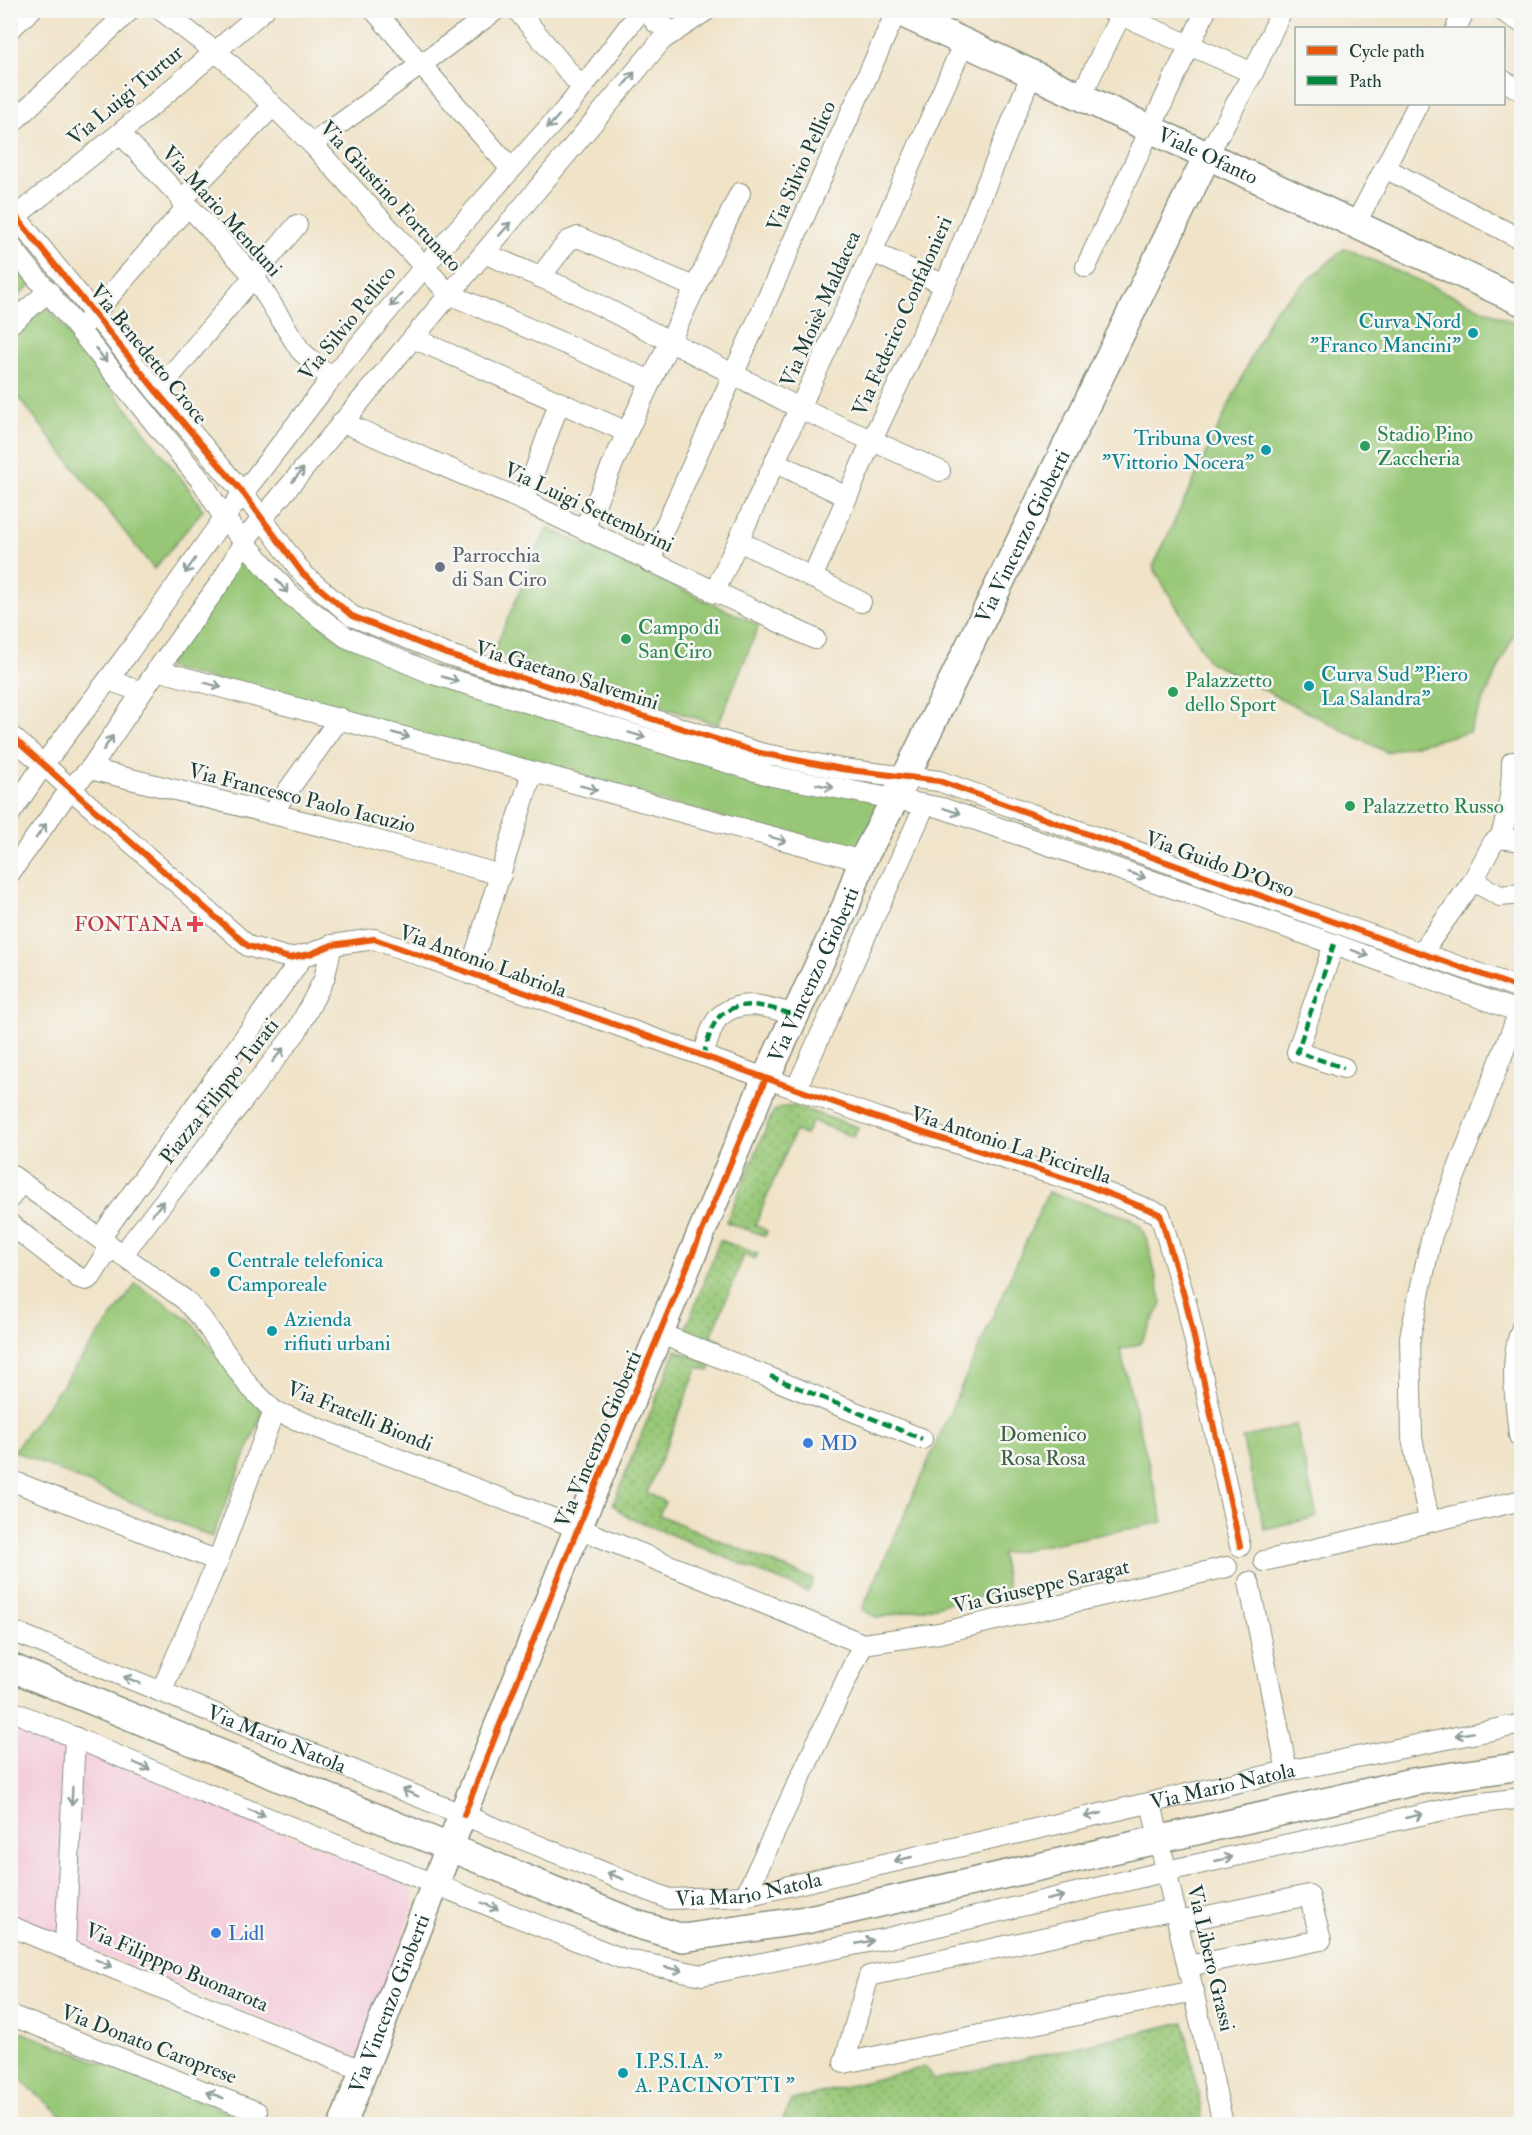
<svg xmlns="http://www.w3.org/2000/svg" width="1532" height="2135" viewBox="0 0 1532 2135" font-family="'IM FELL Double Pica',serif">
<defs>
<pattern id="grass-dots" width="8" height="8" patternUnits="userSpaceOnUse" patternTransform="scale(1.5)"><rect width="8" height="8" fill="#97c776"/><path d="M2 2h.1M6 6h.1" fill="none" stroke="#7ba362" stroke-width="1.8" stroke-linecap="round"/></pattern>
</defs>
<rect width="100%" height="100%" fill="#f6f6f2"/>
<filter id="ink" filterUnits="userSpaceOnUse"><feTurbulence type="fractalNoise" baseFrequency=".0167" numOctaves="2"/><feDisplacementMap in="SourceGraphic" scale="12" xChannelSelector="R" yChannelSelector="G"/><feConvolveMatrix kernelMatrix="1 2 1 2 8 2 1 2 1" color-interpolation-filters="sRGB"/></filter>
<filter id="wash" filterUnits="userSpaceOnUse"><feTurbulence type="fractalNoise" baseFrequency=".008" numOctaves="4" result="noise"/><feDisplacementMap in="SourceGraphic" scale="24" xChannelSelector="R" yChannelSelector="G"/><feGaussianBlur stdDeviation="1.35" result="paint"/><feColorMatrix in="noise" values="0 0 0 0 0 0 0 0 0 0 0 0 0 0 0 0 0 1.4 0 .05"/><feComposite in="paint" operator="in"/></filter>
<g filter="url(#wash)">
<rect width="100%" height="100%" fill="#f0e3c8"/>
<path fill="#f4cfdd" d="M 10,1720 L 409,1884 L 415,1905 L 359,2057 L 11,1919 Z"/>
<path fill="url(#grass-dots)" stroke="#5b8255" stroke-width="1.5" d="M 794,1106 L 858,1127 L 854,1137 L 812,1121 L 805,1135 L 795,1131 L 755,1225 L 767,1231 L 765,1236 L 726,1222 L 773,1112 L 778,1108 Z
M 720,1240 L 758,1254 L 755,1259 L 744,1255 L 711,1337 L 721,1341 L 719,1346 L 685,1331 Z
M 676,1350 L 712,1365 L 709,1371 L 698,1367 L 647,1493 L 665,1502 L 659,1515 L 814,1580 L 808,1592 L 624,1515 L 613,1504 Z
M 1184,2022 L 1204,2124 L 781,2124 L 792,2100 L 925,2067 L 933,2080 Z"/>
<path fill="#97c776" stroke="#5b8255" stroke-width="1.5" d="M 1345,248 L 1521,326 L 1521,619 L 1469,732 L 1386,752 L 1209,662 L 1153,567 L 1273,311 Z
M 10,260 L 31,285 L 11,301 L 10,301 Z
M 47,306 L 190,490 L 203,510 L 154,569 L 11,388 L 10,338 Z
M 547,528 L 759,625 L 718,725 L 493,653 Z
M 243,555 L 342,643 L 884,802 L 859,855 L 166,667 Z
M 1048,1192 L 1130,1218 L 1141,1227 L 1148,1242 L 1162,1304 L 1140,1344 L 1120,1349 L 1163,1522 L 1001,1554 L 1008,1591 L 878,1618 L 862,1610 Z
M 136,1284 L 190,1320 L 263,1412 L 212,1537 L 14,1451 Z
M 1296,1425 L 1317,1517 L 1264,1529 L 1242,1438 Z
M 11,2028 L 228,2112 L 224,2124 L 71,2124 L 11,2071 Z"/>
</g>
<g filter="url(#ink)">
<g fill="none" stroke-linecap="round" stroke-linejoin="round">
<defs>
<g id="street">
<path d="M 161,10 L 227,61 L 312,144 L 449,294 L 651,381"/>
<path d="M 374,10 L 511,169"/>
<path d="M 517,10 L 582,88"/>
<path d="M 646,10 L 656,23 L 675,32"/>
<path d="M 1110,10 L 1253,73"/>
<path d="M 1501,10 L 1522,23"/>
<path d="M 1456,28 L 1465,10"/>
<path d="M 10,29 L 31,10"/>
<path d="M 1504,81 L 1522,91"/>
<path d="M 1081,96 L 1123,10"/>
<path d="M 10,125 L 130,10"/>
<path d="M 120,133 L 254,276 L 300,350 L 331,379"/>
<path d="M 312,144 L 496,10"/>
<path d="M 1208,154 L 1253,73 L 1282,10"/>
<path d="M 1385,168 L 1522,240"/>
<path d="M 181,201 L 273,106"/>
<path d="M 10,209 L 157,392 L 244,494 L 303,574 L 352,616 L 446,654 L 760,753 L 842,769 L 939,781 L 1522,989"/>
<path d="M 16,216 L 120,133 L 264,10"/>
<path d="M 1355,225 L 1418,104"/>
<path d="M 10,245 L 203,483 L 224,518 L 289,594 L 346,637 L 433,674 L 772,776 L 942,808 L 1334,944 L 1522,1013"/>
<path d="M 872,252 L 945,285"/>
<path d="M 484,253 L 570,290 L 801,409 L 940,471"/>
<path d="M 1086,267 L 1206,10"/>
<path d="M 540,277 L 568,241 L 578,237 L 696,288"/>
<path d="M 86,323 L 187,207"/>
<path d="M 10,324 L 49,291"/>
<path d="M 413,338 L 627,432"/>
<path d="M 157,392 L 297,225"/>
<path d="M 342,422 L 524,501 L 815,639"/>
<path d="M 777,463 L 847,497"/>
<path d="M 524,501 L 559,403"/>
<path d="M 584,529 L 627,432 L 740,193"/>
<path d="M 739,541 L 861,602"/>
<path d="M 649,562 L 897,10"/>
<path d="M 812,578 L 872,440 L 945,285 L 1032,73"/>
<path d="M 714,593 L 872,252 L 964,42"/>
<path d="M 157,670 L 862,861"/>
<path d="M 108,680 L 142,692"/>
<path d="M 10,735 L 248,946 L 289,958 L 310,954 L 332,945 L 374,939 L 878,1118 L 1086,1185 L 1160,1214 L 1187,1306 L 1240,1546"/>
<path d="M 90,769 L 346,832 L 501,875"/>
<path d="M 10,814 L 44,764 L 129,652 L 224,518 L 331,379 L 430,260 L 570,104 L 641,10"/>
<path d="M 271,814 L 340,718"/>
<path d="M 1500,838 C 1509,813 1512,789 1512,762"/>
<path d="M 1522,841 L 1500,838 L 1493,843 L 1473,881 L 1500,896 L 1522,894"/>
<path d="M 10,873 L 71,788 L 90,769 L 157,670 L 223,579 L 244,541 L 261,520 L 662,40 L 707,10"/>
<path d="M 1334,944 L 1297,1052 L 1344,1068"/>
<path d="M 1422,952 L 1473,881"/>
<path d="M 469,974 L 532,773"/>
<path d="M 703,1056 C 707,1045 711,1025 719,1017 C 741,996 771,1008 795,1015"/>
<path d="M 796,1089 L 925,805"/>
<path d="M 10,1174 L 185,1300 L 202,1319 L 248,1385 L 274,1411 L 578,1528 L 863,1644 L 939,1633 L 1227,1567"/>
<path d="M 10,1198 L 21,1182"/>
<path d="M 10,1224 L 79,1278 L 86,1280 L 91,1277 L 111,1246"/>
<path d="M 100,1238 L 304,955"/>
<path d="M 122,1255 L 297,1031 L 324,979 L 332,945"/>
<path d="M 661,1334 L 922,1439"/>
<path d="M 1519,1436 C 1516,1401 1508,1361 1522,1327"/>
<path d="M 10,1480 L 218,1561"/>
<path d="M 1429,1520 L 1412,1438 L 1410,1337 L 1432,1235 L 1519,1012"/>
<path d="M 1264,1561 L 1522,1500"/>
<path d="M 1249,1582 L 1287,1771"/>
<path id="s1" d="M 10,1630 L 669,1899 L 745,1896 L 1287,1771 L 1522,1724"/>
<path d="M 161,1692 L 220,1555 L 274,1411"/>
<path d="M 10,1710 L 203,1792 L 623,1959 L 702,1975 L 888,1938 L 1167,1871 L 1466,1805 L 1522,1798"/>
<path d="M 1151,1803 L 1223,2124"/>
<path d="M 745,1896 L 863,1644"/>
<path d="M 1175,1909 L 869,1976 L 844,2063 L 1194,1991"/>
<path d="M 1178,1922 L 1309,1895 L 1321,1940 L 1188,1966"/>
<path d="M 10,1926 L 364,2071"/>
<path d="M 65,1946 L 75,1737"/>
<path d="M 10,2015 L 257,2112 L 252,2124"/>
</g>
<g id="secondary">
<path id="s2" d="M 895,10 L 1522,302"/>
<path d="M 10,1667 L 636,1924 L 683,1938 L 805,1920 L 1412,1782 L 1522,1766"/>
<path id="s3" d="M 343,2124 L 449,1848 L 578,1528 L 766,1078 L 846,906 L 862,861 L 895,799 L 1208,154"/>
</g>
</defs>
<use href="#street" stroke="#88907e" stroke-width="22"/>
<use href="#secondary" stroke="#88907e" stroke-width="30"/>
<use href="#street" stroke="#fff" stroke-width="20"/>
<use href="#secondary" stroke="#fff" stroke-width="27"/>
<path stroke="#00873e" stroke-width="4.5" stroke-dasharray="9 4.5" stroke-linecap="butt" d="M 1334,944 L 1297,1052 L 1344,1068
M 703,1056 C 707,1045 711,1025 719,1017 C 741,996 771,1008 795,1015
M 770,1376 L 922,1439"/>
<defs>
<path id="cycleway" d="M 10,209 L 157,392 L 244,494 L 303,574 L 352,616 L 446,654 L 760,753 L 842,769 L 939,781 L 1522,989
M 10,735 L 248,946 L 289,958 L 310,954 L 332,945 L 374,939 L 878,1118 L 1086,1185 L 1160,1214 L 1187,1306 L 1240,1546
M 464,1815 L 578,1528 L 766,1078"/>
</defs>
<use href="#cycleway" stroke="#f6f6f2" stroke-width="10"/>
<use href="#cycleway" stroke="#e8590c" stroke-width="6"/>
</g>
<defs><path id="oneway-shaft" d="M-6 0H5M1.5-3L5.5 0L1.5 3" fill="none" stroke-width="1.6" stroke-linecap="round" stroke-linejoin="round" transform="scale(1.5)"/></defs>
<g stroke="#8f9e9a">
<use href="#oneway-shaft" transform="translate(629 79) rotate(-50)"/>
<use href="#oneway-shaft" transform="translate(553 122) rotate(132)"/>
<use href="#oneway-shaft" transform="translate(505 229) rotate(-49)"/>
<use href="#oneway-shaft" transform="translate(396 300) rotate(130)"/>
<use href="#oneway-shaft" transform="translate(101 355) rotate(51)"/>
<use href="#oneway-shaft" transform="translate(298 475) rotate(-50)"/>
<use href="#oneway-shaft" transform="translate(190 566) rotate(125)"/>
<use href="#oneway-shaft" transform="translate(282 586) rotate(50)"/>
<use href="#oneway-shaft" transform="translate(450 679) rotate(17)"/>
<use href="#oneway-shaft" transform="translate(213 685) rotate(15)"/>
<use href="#oneway-shaft" transform="translate(401 735) rotate(16)"/>
<use href="#oneway-shaft" transform="translate(637 735) rotate(17)"/>
<use href="#oneway-shaft" transform="translate(108 743) rotate(-56)"/>
<use href="#oneway-shaft" transform="translate(825 786) rotate(11)"/>
<use href="#oneway-shaft" transform="translate(589 788) rotate(15)"/>
<use href="#oneway-shaft" transform="translate(952 811) rotate(19)"/>
<use href="#oneway-shaft" transform="translate(41 831) rotate(-55)"/>
<use href="#oneway-shaft" transform="translate(778 839) rotate(15)"/>
<use href="#oneway-shaft" transform="translate(1137 875) rotate(19)"/>
<use href="#oneway-shaft" transform="translate(1360 953) rotate(20)"/>
<use href="#oneway-shaft" transform="translate(278 1055) rotate(-52)"/>
<use href="#oneway-shaft" transform="translate(158 1208) rotate(-52)"/>
<use href="#oneway-shaft" transform="translate(132 1680) rotate(-158)"/>
<use href="#oneway-shaft" transform="translate(1464 1734) rotate(170)"/>
<use href="#oneway-shaft" transform="translate(142 1766) rotate(23)"/>
<use href="#oneway-shaft" transform="translate(410 1793) rotate(-158)"/>
<use href="#oneway-shaft" transform="translate(72 1796) rotate(93)"/>
<use href="#oneway-shaft" transform="translate(257 1813) rotate(22)"/>
<use href="#oneway-shaft" transform="translate(1093 1815) rotate(167)"/>
<use href="#oneway-shaft" transform="translate(1414 1816) rotate(-13)"/>
<use href="#oneway-shaft" transform="translate(903 1859) rotate(167)"/>
<use href="#oneway-shaft" transform="translate(1224 1859) rotate(-13)"/>
<use href="#oneway-shaft" transform="translate(615 1876) rotate(-158)"/>
<use href="#oneway-shaft" transform="translate(1055 1898) rotate(-13)"/>
<use href="#oneway-shaft" transform="translate(490 1906) rotate(22)"/>
<use href="#oneway-shaft" transform="translate(865 1942) rotate(-11)"/>
<use href="#oneway-shaft" transform="translate(104 1963) rotate(23)"/>
<use href="#oneway-shaft" transform="translate(674 1969) rotate(11)"/>
<use href="#oneway-shaft" transform="translate(215 2095) rotate(-159)"/>
</g>
</g>
<g fill="#0f9aa8" stroke="#f6f6f2" stroke-width="2">
<circle cx="1473" cy="333" r="6"/>
<circle cx="1266" cy="450" r="6"/>
<circle cx="1309" cy="686" r="6"/>
<circle cx="215" cy="1272" r="6"/>
<circle cx="272" cy="1331" r="6"/>
<circle cx="623" cy="2073" r="6"/>
</g>
<g fill="#2e9e5b" stroke="#f6f6f2" stroke-width="2">
<circle cx="1365" cy="446" r="6"/>
<circle cx="626" cy="639" r="6"/>
<circle cx="1173" cy="692" r="6"/>
<circle cx="1350" cy="806" r="6"/>
</g>
<circle fill="#6b7280" stroke="#f6f6f2" stroke-width="2" cx="440" cy="567" r="6"/>
<path fill="#e0444e" stroke="#f6f6f2" stroke-width="2" d="M192 915h6v6h6v6h-6v6h-6v-6h-6v-6h6z"/>
<g fill="#3f7fe0" stroke="#f6f6f2" stroke-width="2">
<circle cx="808" cy="1443" r="6"/>
<circle cx="216" cy="1933" r="6"/>
</g>
<g text-anchor="middle" stroke-width="5" stroke-linejoin="round" paint-order="stroke">
<g font-size="21" fill="#1f3d34" stroke="#f6f6f2">
<text transform="translate(125 95) rotate(-40)" y="7">Via Luigi Turtur</text>
<text dy="7" stroke="none"><textPath href="#s2" startOffset="345">Viale Ofanto</textPath></text>
<text transform="translate(801 166) rotate(-66)" y="7">Via Silvio Pellico</text>
<text transform="translate(391 196) rotate(47)" y="7">Via Giustino Fortunato</text>
<text transform="translate(222 211) rotate(48)" y="7">Via Mario Menduni</text>
<text transform="translate(820 309) rotate(-66)" y="7">Via Moisè Maldacea</text>
<text transform="translate(902 316) rotate(-66)" y="7">Via Federico Confalonieri</text>
<text transform="translate(347 323) rotate(-51)" y="7">Via Silvio Pellico</text>
<text transform="translate(149 354) rotate(51)" y="7">Via Benedetto Croce</text>
<text transform="translate(589 507) rotate(25)" y="7">Via Luigi Settembrini</text>
<text dy="7" stroke="none"><textPath href="#s3" startOffset="1728">Via Vincenzo Gioberti</textPath></text>
<text transform="translate(567 675) rotate(17)" y="7">Via Gaetano Salvemini</text>
<text transform="translate(302 798) rotate(14)" y="7">Via Francesco Paolo Iacuzio</text>
<text transform="translate(1220 864) rotate(20)" y="7">Via Guido D'Orso</text>
<text transform="translate(483 961) rotate(20)" y="7">Via Antonio Labriola</text>
<text dy="7" stroke="none"><textPath href="#s3" startOffset="1242">Via Vincenzo Gioberti</textPath></text>
<text transform="translate(219 1091) rotate(-52)" y="7">Piazza Filippo Turati</text>
<text transform="translate(1011 1145) rotate(18)" y="7">Via Antonio La Piccirella</text>
<text transform="translate(360 1416) rotate(22)" y="7">Via Fratelli Biondi</text>
<text transform="translate(598 1439) rotate(-67)" y="7">Via Vincenzo Gioberti</text>
<text transform="translate(1041 1586) rotate(-13)" y="7">Via Giuseppe Saragat</text>
<text dy="7" stroke="none"><textPath href="#s1" startOffset="288">Via Mario Natola</textPath></text>
<text dy="7" stroke="none"><textPath href="#s1" startOffset="1278">Via Mario Natola</textPath></text>
<text dy="7" stroke="none"><textPath href="#s1" startOffset="792">Via Mario Natola</textPath></text>
<text transform="translate(1211 1958) rotate(77)" y="7">Via Libero Grassi</text>
<text transform="translate(177 1967) rotate(23)" y="7">Via Filipppo Buonarota</text>
<text dy="7" stroke="none"><textPath href="#s3" startOffset="129">Via Vincenzo Gioberti</textPath></text>
<text transform="translate(149 2044) rotate(21)" y="7">Via Donato Caroprese</text>
</g>
<g font-size="21" fill="#0d838f" stroke="#f6f6f2" text-anchor="start">
<text x="1461" y="328" text-anchor="end">Curva Nord<tspan x="1461" dy="24">"Franco Mancini"</tspan></text>
<text x="1254" y="445" text-anchor="end">Tribuna Ovest<tspan x="1254" dy="24">"Vittorio Nocera"</tspan></text>
<text x="1321" y="681">Curva Sud "Piero<tspan x="1321" dy="24">La Salandra"</tspan></text>
<text x="227" y="1267">Centrale telefonica<tspan x="227" dy="24">Camporeale</tspan></text>
<text x="284" y="1326">Azienda<tspan x="284" dy="24">rifiuti urbani</tspan></text>
<text x="635" y="2068">I.P.S.I.A. "<tspan x="635" dy="24">A. PACINOTTI "</tspan></text>
</g>
<g font-size="21" fill="#27864d" stroke="#f6f6f2" text-anchor="start">
<text x="1377" y="441">Stadio Pino<tspan x="1377" dy="24">Zaccheria</tspan></text>
<text x="638" y="634">Campo di<tspan x="638" dy="24">San Ciro</tspan></text>
<text x="1185" y="687">Palazzetto<tspan x="1185" dy="24">dello Sport</tspan></text>
<text x="1362" y="813">Palazzetto Russo</text>
</g>
<g font-size="21" fill="#5b616d" stroke="#f6f6f2" text-anchor="start">
<text x="452" y="562">Parrocchia<tspan x="452" dy="24">di San Ciro</tspan></text>
</g>
<g font-size="21" fill="#be3a42" stroke="#f6f6f2" text-anchor="end">
<text x="183" y="931">FONTANA</text>
</g>
<g font-size="21" fill="#3d6044" stroke="#f6f6f2">
<text x="1043" y="1441">Domenico<tspan x="1043" dy="24">Rosa Rosa</tspan></text>
</g>
<g font-size="21" fill="#366cbe" stroke="#f6f6f2" text-anchor="start">
<text x="820" y="1450">MD</text>
<text x="228" y="1940">Lidl</text>
</g>
</g>
<rect width="1532" height="2135" fill="none" stroke="#f6f6f2" stroke-width="36"/>
<rect x="1295" y="27" width="210" height="78" fill="#f6f6f2" stroke="#a0aca6" stroke-width="1.5"/>
<rect x="1307" y="46" width="30" height="9" fill="#e8590c" stroke="#a0aca6" stroke-width="1.5"/>
<text x="1349" y="57" font-size="18" fill="#1f3d34">Cycle path</text>
<rect x="1307" y="76" width="30" height="9" fill="#00873e" stroke="#a0aca6" stroke-width="1.5"/>
<text x="1349" y="87" font-size="18" fill="#1f3d34">Path</text>
</svg>
